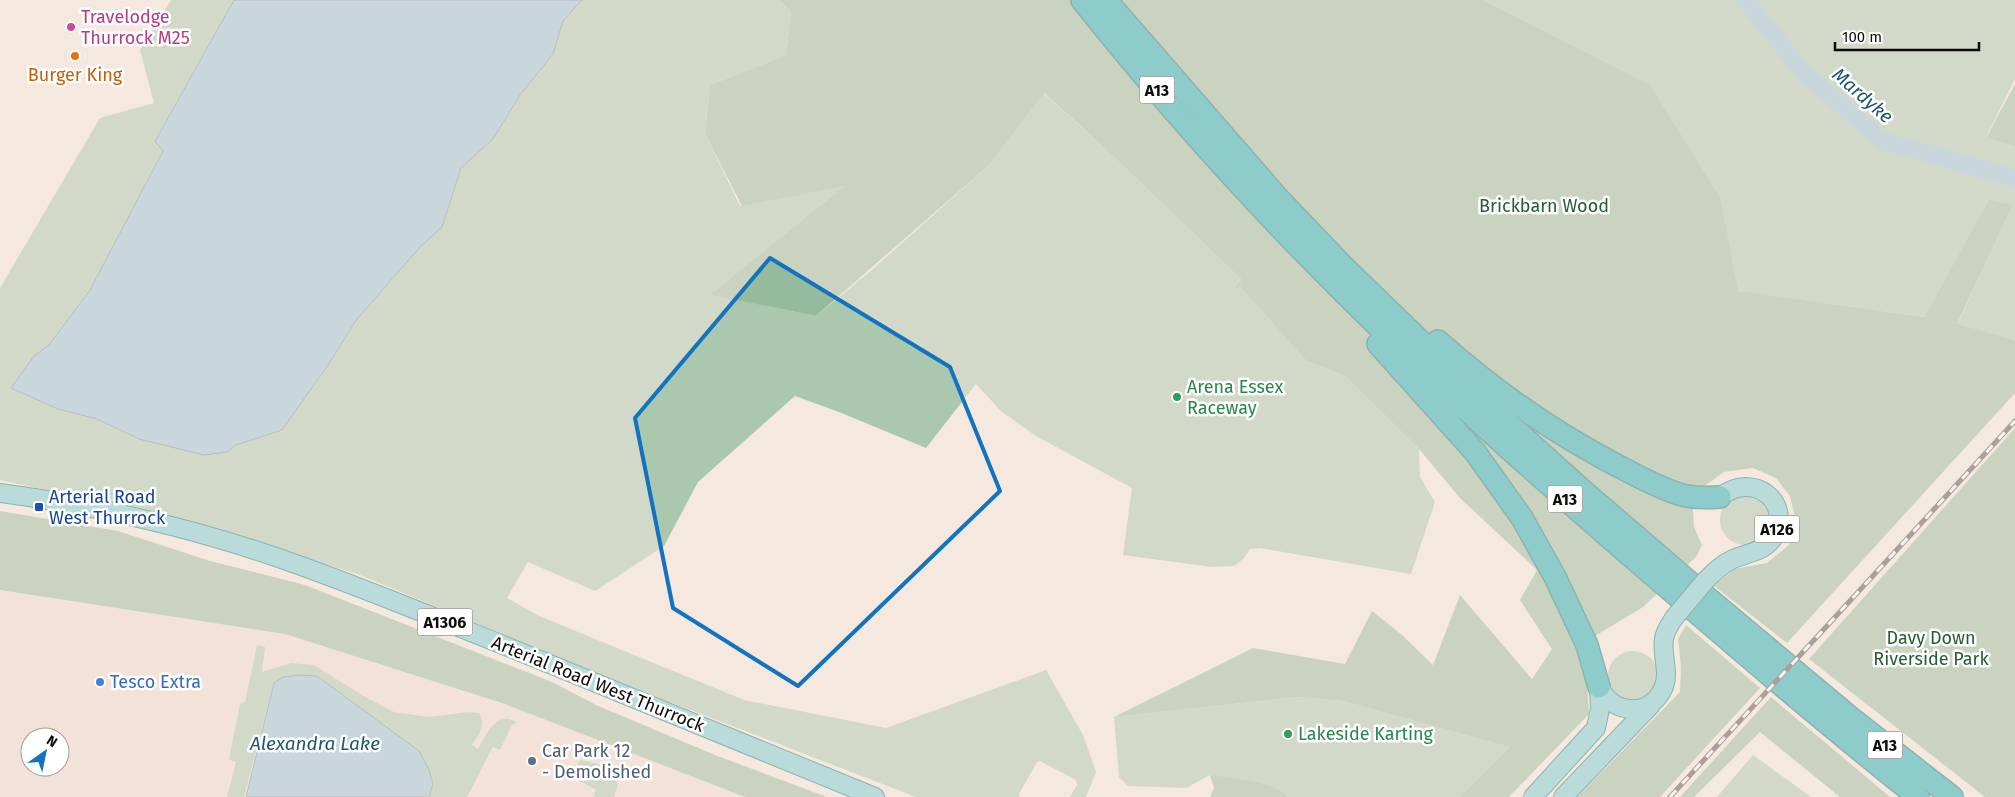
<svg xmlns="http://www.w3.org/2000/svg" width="2015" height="797" viewBox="0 0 2015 797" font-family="'Fira Sans',sans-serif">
<rect width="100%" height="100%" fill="#f4e8df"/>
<path fill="#f2dccf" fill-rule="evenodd" d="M 0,590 L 285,634 L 505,704 L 745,797 L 0,797 ZM 30,737 L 60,737 L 60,767 L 30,767 Z"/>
<path fill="#a9c8ae" d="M 171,0 L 234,0 L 155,140 L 163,151 L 90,290 L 49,345 L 34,356 L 58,409 L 97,419 L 139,439 L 226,452 L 236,445 L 282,430 L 328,365 L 357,319 L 421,246 L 442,227 L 461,168 L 493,139 L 520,95 L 553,54 L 563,21 L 582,0 L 779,0 L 791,12 L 786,55 L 710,85 L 705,134 L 740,206 L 845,185 L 711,295 L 816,316 L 873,269 L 988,166 L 1043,93 L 1094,138 L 1241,279 L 1234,292 L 1240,286 L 1344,375 L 1419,449 L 1420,477 L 1435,502 L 1411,574 L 1260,548 L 1250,549 L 1244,558 L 1234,566 L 1212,567 L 1123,555 L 1132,488 L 1036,436 L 1001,411 L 976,384 L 926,448 L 839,412 L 795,396 L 698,482 L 664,546 L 595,591 L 528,562 L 507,598 L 539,616 L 744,700 L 886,728 L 1046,670 L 1083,735 L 1096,772 L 1086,797 L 1070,797 L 1077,785 L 1076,780 L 1040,761 L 1037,762 L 1019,794 L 1019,797 L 916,797 L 613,680 L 360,575 L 193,522 L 0,480 L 0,288 L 100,118 L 154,103 L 140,50 Z
M 1482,0 L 2015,0 L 2015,79 L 1986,137 L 2015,146 L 2015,340 L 1957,325 L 2013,205 L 1989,201 L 1924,317 L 1737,291 L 1721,199 Z
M1720 520a25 25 0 1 1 50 0a25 25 0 1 1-50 0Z
M 257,645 L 265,647 L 262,672 L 291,663 L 314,665 L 365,697 L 394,712 L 429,717 L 468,712 L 479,713 C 487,725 478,735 472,745 L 478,749 C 486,735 496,710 517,722 L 512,725 L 500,750 L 493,747 L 467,797 L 429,797 L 433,784 L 419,751 L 317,676 L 274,683 L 244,797 L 227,797 L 236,762 L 229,759 L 240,704 L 245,702 Z
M1608 676a25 25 0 1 1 50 0a25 25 0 1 1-50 0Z
M 1297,697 L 1343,701 L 1509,747 L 1459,797 L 1290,797 L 1284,792 L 1210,775 L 1186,788 L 1128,786 L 1119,777 L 1114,717 Z
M 1753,755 L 1811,797 L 1717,797 Z
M 580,760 C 600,764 609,765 618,785 L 614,797 L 593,797 L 596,790 L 571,776 Z"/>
<path fill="#96bb9c" d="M 779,0 L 1482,0 L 1650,85 L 1721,199 L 1738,291 L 1924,317 L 1989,200 L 2013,205 L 1957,324 L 2015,340 L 2015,393 L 1787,643 L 1714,586 L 1734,569 L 1767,563 L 1790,544 L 1795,518 L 1790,496 L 1776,478 L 1753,468 L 1724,472 L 1703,487 L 1693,509 L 1694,527 L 1702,545 L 1696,557 L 1643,607 L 1595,636 L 1586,669 L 1589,714 L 1509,797 L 1459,797 L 1509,747 L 1343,701 L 1297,697 L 1114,717 L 1253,648 L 1345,664 L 1372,611 L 1402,635 L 1433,665 L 1460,595 L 1532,679 L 1552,649 L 1520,600 L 1537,570 L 1460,498 L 1419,449 L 1344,375 L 1306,360 L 1240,286 L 1232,294 L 1241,279 L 1094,138 L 1044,93 L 988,166 L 816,316 L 710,295 L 844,186 L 742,206 L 705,134 L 710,85 L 786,55 L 791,12 Z
M 2015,84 L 2015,146 L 1986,138 Z
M 2015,428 L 2015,797 L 1985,797 L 1809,659 Z
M 0,511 L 118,531 L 210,561 L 305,585 L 552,682 L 596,705 L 715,755 L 827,797 L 745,797 L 505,704 L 285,634 L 0,590 Z
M 1686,625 L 1760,688 L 1660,797 L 1577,797 L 1680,692 L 1681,667 L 1678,639 Z
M 1771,697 L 1890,797 L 1840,797 L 1760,732 L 1694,797 L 1680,797 Z
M 1210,775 C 1236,779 1269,780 1290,797 L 1210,797 L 1214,788 Z"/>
<path fill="#94c1da" stroke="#6c8a9b" d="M 234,0 L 582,0 L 563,21 L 553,54 L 520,95 L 493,139 L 461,168 L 442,227 L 421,246 L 357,319 L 328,365 L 282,430 L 236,445 L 227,452 L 204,455 L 139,439 L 97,419 L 58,409 L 11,388 L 34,356 L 49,345 L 90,290 L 163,151 L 155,141 Z
M 300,675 L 317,676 L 419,751 L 429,770 L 433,784 L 429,797 L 246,797 L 274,683 L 283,677 Z"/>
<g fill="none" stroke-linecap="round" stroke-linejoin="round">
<path stroke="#94c1da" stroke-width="18" d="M 1745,0 L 1804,73 L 1883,141 L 2015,178"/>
<defs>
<path id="primary" d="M 0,493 C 98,506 197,529 290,562 C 364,588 436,618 508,647 C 630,697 753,747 875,797
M 1706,580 C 1714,572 1722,564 1733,559 C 1747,553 1764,552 1773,538 C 1794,505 1755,469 1720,497
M 1599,687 C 1606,699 1614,707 1629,709 C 1649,712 1666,694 1666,674 C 1666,662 1662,651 1664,639 C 1665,631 1670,624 1674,618
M 1533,797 L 1596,728 L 1600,709 L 1599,687
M 1563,797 L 1651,705"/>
<path id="highway" d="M 1082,0 C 1177,120 1281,233 1391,339 C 1469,415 1551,487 1633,558 C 1727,639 1821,720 1918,797
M 1106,0 L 1278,198 L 1342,265 L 1470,389 L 1580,488 L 1709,599 L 1851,718 L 1952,797
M 1438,341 C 1493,390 1554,433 1620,467 C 1639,477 1661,489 1682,495 C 1695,498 1707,498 1720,497
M 1378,344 L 1475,452 L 1522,518 L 1555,577 L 1587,645 L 1599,687"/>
</defs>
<use href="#primary" stroke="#117378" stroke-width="20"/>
<use href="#highway" stroke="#117378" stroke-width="24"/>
<use href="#primary" stroke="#71cdd2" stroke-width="18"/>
<use href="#highway" stroke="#13abb4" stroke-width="21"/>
<defs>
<path id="rail" d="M 1670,797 L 2015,421"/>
</defs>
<use href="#rail" stroke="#504a46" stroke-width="5"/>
<use href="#rail" stroke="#fff" stroke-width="3" stroke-dasharray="9" stroke-linecap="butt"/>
<defs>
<path id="primary-bridge" d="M 1674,618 L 1706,580"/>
</defs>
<use href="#primary-bridge" stroke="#117378" stroke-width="20" stroke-linecap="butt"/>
<use href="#primary-bridge" stroke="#71cdd2" stroke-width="18"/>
</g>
<path d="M0 0H2015V797H0ZM 770,258 L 950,367 L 1000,491 L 798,686 L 673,608 L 635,418 Z" fill="#f4e8df" fill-opacity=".55" fill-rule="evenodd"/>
<path fill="none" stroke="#1274c0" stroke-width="4" stroke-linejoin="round" d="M 770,258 L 950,367 L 1000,491 L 798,686 L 673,608 L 635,418 Z"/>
<circle fill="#d1479c" stroke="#fff" stroke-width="2" cx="71" cy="27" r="5"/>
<circle fill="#e8710a" stroke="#fff" stroke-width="2" cx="75" cy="56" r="5"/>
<g fill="#2e9e5b" stroke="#fff" stroke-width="2">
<circle cx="1177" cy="397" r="5"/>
<circle cx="1288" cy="734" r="5"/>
</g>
<rect fill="#1a4fb4" stroke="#fff" stroke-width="2" x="34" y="502" width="10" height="10" rx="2.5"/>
<circle fill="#3f7fe0" stroke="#fff" stroke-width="2" cx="100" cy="682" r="5"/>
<circle fill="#5c6f8a" stroke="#fff" stroke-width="2" cx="532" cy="761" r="5"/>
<g text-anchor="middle" stroke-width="5" stroke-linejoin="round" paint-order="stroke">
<g fill="#fff" stroke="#565452" stroke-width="1">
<rect x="1139.5" y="76.5" width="35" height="27" rx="4"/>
<rect x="1547.5" y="485.5" width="35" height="27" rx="4"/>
<rect x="1754.5" y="515.5" width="45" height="27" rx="4"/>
<rect x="417.5" y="608.5" width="55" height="27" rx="4"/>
<rect x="1867.5" y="731.5" width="35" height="27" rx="4"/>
</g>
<g font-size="16" font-weight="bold" fill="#0e0b08">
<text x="1157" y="96">A13</text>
<text x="1565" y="505">A13</text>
<text x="1777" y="535">A126</text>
<text x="445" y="628">A1306</text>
<text x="1885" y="751">A13</text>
</g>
<g font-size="18" fill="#b23c85" stroke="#fff" text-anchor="start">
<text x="81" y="23">Travelodge<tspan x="81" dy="21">Thurrock M25</tspan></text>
</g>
<g font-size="18" fill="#c56008" stroke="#fff">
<text x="75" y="81">Burger King</text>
</g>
<g font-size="18" fill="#245c33" stroke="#fff">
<text x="1544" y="212">Brickbarn Wood</text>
<text x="1931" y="644">Davy Down<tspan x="1931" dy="21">Riverside Park</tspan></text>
</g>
<g font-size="18" fill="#27864d" stroke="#fff" text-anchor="start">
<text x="1187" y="393">Arena Essex<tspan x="1187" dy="21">Raceway</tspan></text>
<text x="1298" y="740">Lakeside Karting</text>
</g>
<g font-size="18" fill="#164399" stroke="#fff" text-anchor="start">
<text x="49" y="503">Arterial Road<tspan x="49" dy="21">West Thurrock</tspan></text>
</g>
<g font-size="18" fill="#366cbe" stroke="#fff" text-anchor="start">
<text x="110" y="688">Tesco Extra</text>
</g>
<g font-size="18" fill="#0e0b08" stroke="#fff">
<text transform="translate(598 684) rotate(22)" y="6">Arterial Road West Thurrock</text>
</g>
<g font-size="18" fill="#4e5e75" stroke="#fff" text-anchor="start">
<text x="542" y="757">Car Park 12<tspan x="542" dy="21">- Demolished</tspan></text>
</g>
<g font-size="19" font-style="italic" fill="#1e5670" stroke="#fff">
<text transform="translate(1863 95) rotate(41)" y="7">Mardyke</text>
<text x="315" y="750">Alexandra Lake</text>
</g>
</g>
<g transform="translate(45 752) rotate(33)"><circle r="24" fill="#ffffff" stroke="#9f9d9c"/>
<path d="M0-4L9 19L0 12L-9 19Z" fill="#1274c0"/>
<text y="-8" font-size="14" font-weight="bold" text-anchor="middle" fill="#0e0b08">N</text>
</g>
<path d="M1835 42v8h144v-8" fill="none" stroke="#0e0b08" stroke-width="2.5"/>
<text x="1842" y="42" font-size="15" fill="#0e0b08" stroke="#ffffff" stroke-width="4" paint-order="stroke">100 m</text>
</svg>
